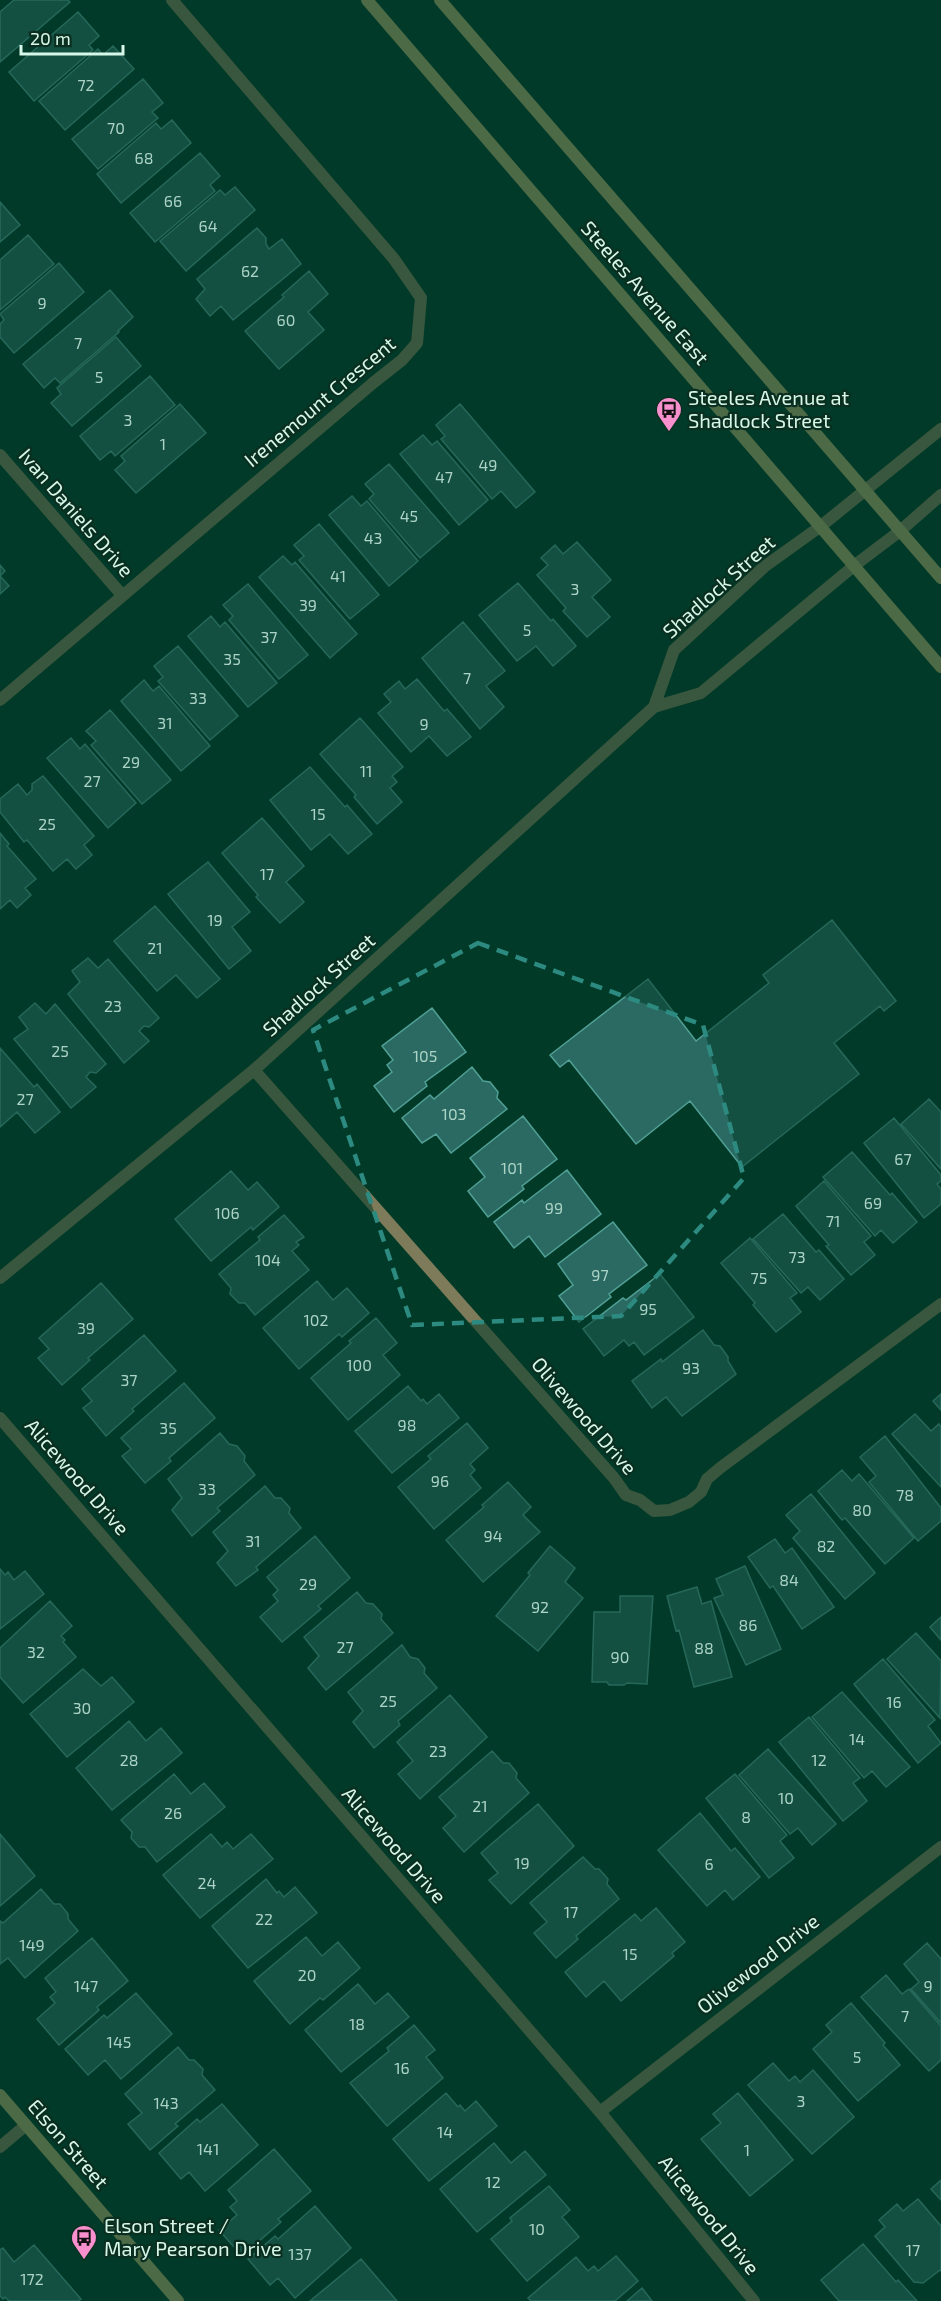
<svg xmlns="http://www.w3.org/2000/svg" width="941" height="2301" viewBox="0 0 941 2301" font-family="'Exo 2',sans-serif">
<rect width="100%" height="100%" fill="#023a28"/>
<path fill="#2b6a62" stroke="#51a096" stroke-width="1.5" d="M 14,0 L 68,0 L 70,2 L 0,62 L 0,12 Z
M 78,12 L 99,36 L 89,45 L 93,50 L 34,101 L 9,72 Z
M 113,46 L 134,69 L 65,130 L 39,101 L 98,49 L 103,55 Z
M 143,79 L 163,103 L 152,112 L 158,118 L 98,169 L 72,139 Z
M 172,120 L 191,143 L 121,203 L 97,174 L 156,123 L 161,129 Z
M 200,153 L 220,176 L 210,185 L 215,191 L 155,242 L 130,213 Z
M 235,187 L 255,210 L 186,271 L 160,241 L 220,190 L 225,195 Z
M 0,202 L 20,225 L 0,242 Z
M 257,228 L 266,238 L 266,244 L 269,249 L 282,239 L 301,264 L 233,320 L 221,306 L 210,316 L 196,299 L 205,289 L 197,279 Z
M 28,235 L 54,264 L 0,310 L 0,260 Z
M 59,263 L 84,292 L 14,353 L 0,337 L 0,324 L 4,320 L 0,314 Z
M 309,271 L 328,294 L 308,312 L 324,330 L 279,369 L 245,331 L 284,297 L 282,295 Z
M 110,290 L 133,317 L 118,331 L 119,332 L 60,383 L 55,378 L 44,388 L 23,364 Z
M 116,337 L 141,366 L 72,426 L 51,403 L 61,394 L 57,388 Z
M 150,376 L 175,405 L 115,456 L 111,451 L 100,460 L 80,436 Z
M 180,404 L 206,433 L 136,493 L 115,470 L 125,461 L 121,456 Z
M 460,404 L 535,492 L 516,508 L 501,491 L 492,499 L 441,439 L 445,436 L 436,425 Z
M 423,435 L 432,445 L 437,441 L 488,500 L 459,525 L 400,454 Z
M 389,464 L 449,533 L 420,558 L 369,499 L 374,494 L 365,484 Z
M 352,496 L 361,506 L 367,501 L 418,561 L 389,586 L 329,515 Z
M 319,524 L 379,595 L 350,619 L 299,560 L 304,556 L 294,545 Z
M 577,542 L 611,580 L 592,597 L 610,617 L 587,637 L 563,611 L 566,608 L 537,575 L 548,565 L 541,558 L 555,545 L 563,554 Z
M 283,556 L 292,565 L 295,562 L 357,634 L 330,658 L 259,577 Z
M 0,565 L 5,571 L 0,576 L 9,586 L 0,594 Z
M 518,583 L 551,621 L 553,619 L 576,646 L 553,666 L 536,646 L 517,661 L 479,615 Z
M 248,584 L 308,655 L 279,679 L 229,620 L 233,616 L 223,605 Z
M 211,616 L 220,627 L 225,622 L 277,683 L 248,707 L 188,636 Z
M 463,622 L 505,671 L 486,686 L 504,707 L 480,729 L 422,658 Z
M 178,646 L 238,716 L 210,740 L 158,681 L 163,677 L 154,666 Z
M 417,679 L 444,711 L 447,709 L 471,737 L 447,756 L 429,736 L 411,752 L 378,713 L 391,702 L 384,694 L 399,681 L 405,689 Z
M 144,680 L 153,691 L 159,686 L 210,746 L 181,771 L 121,701 Z
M 110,710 L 171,780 L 142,804 L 91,745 L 96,741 L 86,731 Z
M 360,718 L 403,767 L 392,776 L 397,782 L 390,788 L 402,802 L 377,824 L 354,797 L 356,795 L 320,754 Z
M 71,738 L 80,749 L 85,744 L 136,803 L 108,828 L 47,758 Z
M 310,767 L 345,807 L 347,805 L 372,834 L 348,854 L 330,834 L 311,850 L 270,800 Z
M 43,776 L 94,836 L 84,845 L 92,855 L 76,869 L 67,859 L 53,871 L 27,840 L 24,842 L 0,812 L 0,799 L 18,784 L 27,795 L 32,790 L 32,784 Z
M 262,818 L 304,866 L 286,882 L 304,902 L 280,923 L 256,897 L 258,895 L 222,853 Z
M 0,833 L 9,844 L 7,846 L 36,879 L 25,888 L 31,895 L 17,908 L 10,900 L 0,909 Z
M 208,862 L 250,912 L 232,927 L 251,951 L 229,969 L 168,894 Z
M 155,906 L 220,979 L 197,998 L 176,975 L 157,991 L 114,941 Z
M 832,920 L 896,1001 L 884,1011 L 880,1006 L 834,1043 L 859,1074 L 742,1167 L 690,1101 L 636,1144 L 569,1060 L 560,1067 L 550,1055 L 648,979 L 696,1041 L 769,983 L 763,975 Z
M 88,958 L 98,968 L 108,959 L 159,1018 L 149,1027 L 144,1026 L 139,1031 L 149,1041 L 124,1063 L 68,994 L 80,982 L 72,971 Z
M 35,1003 L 46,1014 L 55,1004 L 106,1064 L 96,1073 L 90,1072 L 86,1077 L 96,1087 L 71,1108 L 14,1039 L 28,1029 L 19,1017 Z
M 432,1008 L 466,1052 L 425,1082 L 427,1086 L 394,1112 L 374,1086 L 392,1072 L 387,1065 L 393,1060 L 382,1046 Z
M 0,1048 L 34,1087 L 37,1084 L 60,1112 L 35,1133 L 17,1112 L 0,1127 Z
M 472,1067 L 483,1081 L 490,1082 L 498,1092 L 497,1098 L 507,1109 L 451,1153 L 436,1134 L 422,1143 L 402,1118 L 430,1095 L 434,1099 Z
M 929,1099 L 941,1112 L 941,1169 L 901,1124 Z
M 523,1116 L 557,1159 L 522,1186 L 524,1189 L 488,1217 L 468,1191 L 485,1177 L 470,1158 Z
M 894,1118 L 941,1175 L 941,1181 L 937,1184 L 941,1189 L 941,1204 L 924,1218 L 864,1143 Z
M 852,1152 L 890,1195 L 892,1193 L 917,1222 L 893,1243 L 881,1230 L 875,1236 L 823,1177 Z
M 567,1170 L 601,1214 L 545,1257 L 529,1236 L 514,1248 L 494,1222 L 522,1200 L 524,1203 Z
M 231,1171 L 248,1190 L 257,1182 L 279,1207 L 253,1230 L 251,1227 L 211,1261 L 175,1219 Z
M 824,1181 L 871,1236 L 864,1242 L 875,1255 L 851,1275 L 826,1246 L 829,1245 L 796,1206 Z
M 783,1214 L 816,1252 L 819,1250 L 844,1279 L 820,1300 L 808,1287 L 801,1293 L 753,1239 Z
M 284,1215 L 304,1237 L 296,1242 L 299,1245 L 292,1251 L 309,1270 L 255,1315 L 245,1303 L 239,1303 L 230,1294 L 231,1288 L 219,1274 L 260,1240 L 258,1237 Z
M 613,1222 L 647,1265 L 609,1294 L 611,1297 L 579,1322 L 559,1296 L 573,1285 L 558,1264 Z
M 750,1238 L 797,1293 L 790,1298 L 801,1312 L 776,1332 L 753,1305 L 755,1303 L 721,1263 Z
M 660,1274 L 694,1317 L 644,1355 L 634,1342 L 629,1346 L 624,1340 L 604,1356 L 583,1329 L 623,1298 L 626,1300 Z
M 317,1281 L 333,1300 L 347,1288 L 369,1313 L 342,1337 L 339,1334 L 299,1369 L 263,1328 Z
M 101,1283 L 133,1319 L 88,1358 L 90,1360 L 62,1385 L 38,1358 L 49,1349 L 39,1338 Z
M 376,1318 L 397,1343 L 383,1355 L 400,1375 L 348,1420 L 311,1378 L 351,1343 L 349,1341 Z
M 703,1330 L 714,1345 L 720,1346 L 728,1357 L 728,1361 L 736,1374 L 682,1416 L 666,1397 L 652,1408 L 632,1381 L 661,1359 L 662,1362 Z
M 144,1335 L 176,1371 L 132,1409 L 134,1411 L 106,1436 L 83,1408 L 92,1401 L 82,1389 Z
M 184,1383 L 215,1418 L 169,1458 L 171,1461 L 145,1483 L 122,1456 L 131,1449 L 121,1438 Z
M 408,1386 L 421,1401 L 423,1399 L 427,1404 L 439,1394 L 459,1418 L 392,1473 L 355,1431 Z
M 941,1394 L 941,1410 L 933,1401 Z
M 915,1414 L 931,1431 L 939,1424 L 941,1427 L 941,1487 L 892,1434 Z
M 467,1423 L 488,1448 L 470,1464 L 475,1470 L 470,1475 L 481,1488 L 434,1529 L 398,1487 L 431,1459 L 428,1456 Z
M 220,1433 L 229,1444 L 237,1446 L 245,1456 L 244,1461 L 255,1475 L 217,1508 L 220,1511 L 192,1536 L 172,1510 L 182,1498 L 168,1479 Z
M 885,1436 L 941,1508 L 941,1521 L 918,1541 L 869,1482 L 876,1476 L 860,1457 Z
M 842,1470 L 852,1481 L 859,1474 L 914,1538 L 885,1564 L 845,1518 L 842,1520 L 818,1491 Z
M 508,1482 L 531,1507 L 523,1515 L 540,1532 L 483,1582 L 446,1540 L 484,1507 L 482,1505 Z
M 265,1486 L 275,1498 L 281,1498 L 290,1508 L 289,1513 L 301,1528 L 256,1567 L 258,1570 L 236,1586 L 217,1563 L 228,1551 L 213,1532 Z
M 811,1494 L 875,1573 L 845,1599 L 793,1538 L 800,1531 L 786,1515 Z
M 315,1536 L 350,1578 L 318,1606 L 321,1609 L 282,1642 L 260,1617 L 278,1601 L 273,1595 L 278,1590 L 267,1577 Z
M 775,1539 L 785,1553 L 792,1548 L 834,1607 L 802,1629 L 773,1586 L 770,1588 L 748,1557 Z
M 550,1546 L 575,1568 L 565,1582 L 583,1598 L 538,1651 L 496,1616 L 530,1575 L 528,1573 Z
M 745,1566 L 781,1649 L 746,1665 L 714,1598 L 723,1595 L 716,1579 Z
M 0,1569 L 5,1575 L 8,1572 L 14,1580 L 25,1571 L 44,1594 L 0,1629 Z
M 697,1587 L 702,1604 L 711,1601 L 732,1677 L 694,1687 L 679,1630 L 676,1631 L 667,1596 Z
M 357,1592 L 366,1603 L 373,1604 L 382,1614 L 381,1619 L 393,1633 L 326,1690 L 308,1668 L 319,1656 L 304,1637 Z
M 620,1596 L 653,1596 L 647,1684 L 627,1683 L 624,1685 L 609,1685 L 607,1682 L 592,1682 L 594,1612 L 620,1612 Z
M 50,1601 L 72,1626 L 61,1636 L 65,1640 L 63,1642 L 76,1657 L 23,1703 L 0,1677 L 0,1648 Z
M 941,1617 L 941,1640 L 930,1627 Z
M 916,1633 L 941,1661 L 940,1718 L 887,1659 Z
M 402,1645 L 410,1657 L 418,1659 L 425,1668 L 424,1673 L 437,1688 L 398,1721 L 400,1725 L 374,1748 L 353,1722 L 363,1711 L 348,1692 Z
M 883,1659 L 935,1720 L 928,1726 L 941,1743 L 918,1763 L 854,1684 Z
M 83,1669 L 101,1686 L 112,1677 L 134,1702 L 67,1757 L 30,1714 Z
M 842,1692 L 910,1767 L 886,1787 L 872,1771 L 864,1778 L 812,1717 Z
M 450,1695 L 487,1737 L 420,1799 L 398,1774 L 413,1761 L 397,1742 Z
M 809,1717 L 860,1778 L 853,1783 L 867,1801 L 843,1821 L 779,1742 Z
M 129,1721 L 146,1741 L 161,1728 L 182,1753 L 112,1810 L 76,1768 Z
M 768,1749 L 836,1824 L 812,1845 L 798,1828 L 790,1834 L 739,1775 Z
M 492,1751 L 503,1763 L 509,1763 L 517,1773 L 516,1778 L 529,1793 L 464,1852 L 443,1828 L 456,1816 L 439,1797 Z
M 174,1774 L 191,1794 L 204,1783 L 225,1807 L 157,1862 L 145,1847 L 139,1847 L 131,1838 L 132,1832 L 121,1820 Z
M 735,1774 L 787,1835 L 780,1841 L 794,1858 L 769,1878 L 706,1798 Z
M 538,1804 L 574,1846 L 511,1904 L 489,1880 L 498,1873 L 481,1853 Z
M 700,1813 L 731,1851 L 735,1848 L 760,1877 L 733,1900 L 725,1890 L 707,1906 L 658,1850 Z
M 0,1834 L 35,1876 L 0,1906 Z
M 211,1834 L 222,1847 L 227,1842 L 233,1849 L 251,1834 L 273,1859 L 200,1918 L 163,1875 Z
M 583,1857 L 595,1869 L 599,1869 L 608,1879 L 607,1884 L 619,1899 L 576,1936 L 578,1939 L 556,1958 L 534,1933 L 547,1922 L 530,1903 Z
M 266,1879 L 277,1893 L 279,1891 L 284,1897 L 295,1887 L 317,1913 L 248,1968 L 212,1926 Z
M 41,1889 L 54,1904 L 60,1904 L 68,1914 L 68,1919 L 78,1931 L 25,1978 L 8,1958 L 0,1964 L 0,1921 L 3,1923 Z
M 656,1908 L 685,1942 L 672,1953 L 674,1956 L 621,2001 L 604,1981 L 586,1997 L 565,1972 L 635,1914 L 641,1921 Z
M 306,1937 L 322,1956 L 338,1942 L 360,1968 L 323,2000 L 320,1998 L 290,2024 L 254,1981 Z
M 92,1938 L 128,1981 L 97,2007 L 99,2010 L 59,2045 L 37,2019 L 55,2003 L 50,1997 L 56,1992 L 45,1978 Z
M 927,1943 L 941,1959 L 941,2023 L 911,1989 L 919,1982 L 904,1964 Z
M 886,1975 L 902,1994 L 909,1989 L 941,2026 L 941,2060 L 929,2071 L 861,1997 Z
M 358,1984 L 375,2004 L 388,1993 L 409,2017 L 341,2072 L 305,2030 Z
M 136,1993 L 172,2034 L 121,2079 L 105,2060 L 88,2075 L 65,2049 L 104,2015 L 107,2018 Z
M 851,2003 L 885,2043 L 883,2045 L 900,2065 L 858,2101 L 813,2049 L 832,2032 L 826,2025 Z
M 414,2025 L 435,2050 L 426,2057 L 443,2078 L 387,2126 L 350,2083 L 389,2051 L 387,2048 Z
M 178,2047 L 189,2060 L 194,2060 L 203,2069 L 202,2075 L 215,2090 L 175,2124 L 178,2126 L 150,2150 L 128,2124 L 142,2113 L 125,2094 Z
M 773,2063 L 789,2081 L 795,2076 L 800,2082 L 813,2070 L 854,2117 L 812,2154 L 748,2085 Z
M 446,2093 L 458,2107 L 460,2105 L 465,2111 L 476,2101 L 497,2126 L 429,2181 L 393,2139 Z
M 738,2093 L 793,2160 L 750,2196 L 701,2139 L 721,2123 L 713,2114 Z
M 222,2104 L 258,2145 L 205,2191 L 189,2172 L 181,2179 L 159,2153 L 197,2119 L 200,2122 Z
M 494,2143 L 511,2163 L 525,2151 L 546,2175 L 477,2232 L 440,2189 Z
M 274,2149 L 311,2191 L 278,2219 L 281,2222 L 242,2256 L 219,2230 L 237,2215 L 230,2207 L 237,2201 L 228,2190 Z
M 941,2180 L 941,2200 L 931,2189 Z
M 549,2186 L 570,2210 L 562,2217 L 579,2237 L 527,2281 L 491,2239 L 512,2221 L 510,2218 Z
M 918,2199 L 941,2226 L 941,2271 L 940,2270 L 923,2283 L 914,2282 L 875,2236 L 885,2227 L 879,2220 L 897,2204 L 903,2211 Z
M 315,2206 L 351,2248 L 295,2298 L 278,2278 L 270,2285 L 248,2259 L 275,2236 L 278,2239 Z
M 863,2244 L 896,2282 L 898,2280 L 917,2301 L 839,2301 L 821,2280 Z
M 34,2245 L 81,2299 L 78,2301 L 9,2301 L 5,2297 L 3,2299 L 0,2296 L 0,2250 L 3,2248 L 14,2262 Z
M 616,2256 L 638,2281 L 615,2301 L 531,2301 L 528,2298 L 576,2257 L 588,2271 L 594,2266 L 598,2271 Z
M 361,2259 L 397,2301 L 310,2301 Z
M 642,2288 L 652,2301 L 627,2301 Z"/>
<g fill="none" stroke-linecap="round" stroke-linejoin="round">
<path stroke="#7d7b59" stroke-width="12" d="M 0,455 L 122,595
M 0,700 L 373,383 L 402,360 L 417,343 L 421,298 L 394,259 L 172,0
M 654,707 L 674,650 L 764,567 L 821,526 L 941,429
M 254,1070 L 614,1478 L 626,1495 L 640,1500 L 654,1511 L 670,1510 L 689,1502 L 701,1492 L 707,1479 L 720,1468 L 941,1304
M 0,1278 L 254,1070 L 654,707 L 701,693 L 855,565 L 900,531 L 941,495
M 0,1418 L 600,2112 L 754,2301
M 600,2112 L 941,1847
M 0,2147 L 26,2125"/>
<path stroke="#a9a56d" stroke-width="12" d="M 367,0 L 941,667
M 440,0 L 941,578
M 0,2095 L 178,2301"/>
</g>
<path d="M0 0H941V2301H0ZM 478,943 L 703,1025 L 744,1178 L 621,1316 L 412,1325 L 313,1030 Z" fill="#023a28" fill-opacity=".55" fill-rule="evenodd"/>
<path fill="none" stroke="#2d8a80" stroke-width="4.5" stroke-dasharray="12 8" stroke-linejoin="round" d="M 478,943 L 703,1025 L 744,1178 L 621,1316 L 412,1325 L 313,1030 Z"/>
<defs>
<symbol id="bus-pin" viewBox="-11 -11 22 30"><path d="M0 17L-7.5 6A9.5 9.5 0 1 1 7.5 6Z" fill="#f790cd" stroke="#0a2e20"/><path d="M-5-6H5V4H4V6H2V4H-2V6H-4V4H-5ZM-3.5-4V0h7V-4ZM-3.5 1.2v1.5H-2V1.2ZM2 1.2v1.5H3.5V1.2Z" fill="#111"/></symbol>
</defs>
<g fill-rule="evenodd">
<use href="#bus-pin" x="654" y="395" width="30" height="40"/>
<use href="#bus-pin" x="69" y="2223" width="30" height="40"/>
</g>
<g text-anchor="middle" stroke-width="4.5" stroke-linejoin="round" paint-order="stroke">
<g font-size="16" fill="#acd4c6">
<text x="86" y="91">72</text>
<text x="116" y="134">70</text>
<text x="144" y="164">68</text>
<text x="173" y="207">66</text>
<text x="208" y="232">64</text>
<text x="250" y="277">62</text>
<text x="42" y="309">9</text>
<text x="286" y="326">60</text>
<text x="78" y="349">7</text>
<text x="99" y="383">5</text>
<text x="128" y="426">3</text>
<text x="163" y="450">1</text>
<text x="488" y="471">49</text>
<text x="444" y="483">47</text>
<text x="409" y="522">45</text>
<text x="373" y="544">43</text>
<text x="338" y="582">41</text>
<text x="575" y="595">3</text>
<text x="308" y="611">39</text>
<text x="527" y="636">5</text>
<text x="269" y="643">37</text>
<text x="232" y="665">35</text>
<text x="467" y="684">7</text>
<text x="198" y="704">33</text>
<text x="165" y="729">31</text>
<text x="424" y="730">9</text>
<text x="131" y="768">29</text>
<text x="366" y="777">11</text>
<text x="92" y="787">27</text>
<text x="318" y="820">15</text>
<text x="47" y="830">25</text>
<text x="267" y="880">17</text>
<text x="215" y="926">19</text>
<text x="155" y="954">21</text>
<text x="113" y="1012">23</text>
<text x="60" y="1057">25</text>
<text x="425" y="1062">105</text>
<text x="25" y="1105">27</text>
<text x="454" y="1120">103</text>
<text x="903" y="1165">67</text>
<text x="512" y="1174">101</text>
<text x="873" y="1209">69</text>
<text x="554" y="1214">99</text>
<text x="227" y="1219">106</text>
<text x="833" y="1227">71</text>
<text x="797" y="1263">73</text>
<text x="268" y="1266">104</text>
<text x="600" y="1281">97</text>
<text x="759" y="1284">75</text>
<text x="648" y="1315">95</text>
<text x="316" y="1326">102</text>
<text x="86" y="1334">39</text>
<text x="359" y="1371">100</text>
<text x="691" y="1374">93</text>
<text x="129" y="1386">37</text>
<text x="407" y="1431">98</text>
<text x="168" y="1434">35</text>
<text x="440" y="1487">96</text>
<text x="207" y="1495">33</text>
<text x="905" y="1501">78</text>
<text x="862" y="1516">80</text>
<text x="493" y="1542">94</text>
<text x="253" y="1547">31</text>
<text x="826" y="1552">82</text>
<text x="789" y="1586">84</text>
<text x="308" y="1590">29</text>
<text x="540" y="1613">92</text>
<text x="748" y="1631">86</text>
<text x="345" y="1653">27</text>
<text x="704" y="1654">88</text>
<text x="36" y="1658">32</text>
<text x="620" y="1663">90</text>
<text x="388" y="1707">25</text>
<text x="894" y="1708">16</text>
<text x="82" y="1714">30</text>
<text x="857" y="1745">14</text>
<text x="438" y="1757">23</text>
<text x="129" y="1766">28</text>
<text x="819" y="1766">12</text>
<text x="786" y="1804">10</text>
<text x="480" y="1812">21</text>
<text x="173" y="1819">26</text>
<text x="746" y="1823">8</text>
<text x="522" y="1869">19</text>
<text x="709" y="1870">6</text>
<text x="207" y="1889">24</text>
<text x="571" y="1918">17</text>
<text x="264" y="1925">22</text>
<text x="32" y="1951">149</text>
<text x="630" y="1960">15</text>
<text x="307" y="1981">20</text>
<text x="86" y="1992">147</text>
<text x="928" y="1992">9</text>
<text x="905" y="2022">7</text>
<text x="357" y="2030">18</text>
<text x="119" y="2048">145</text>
<text x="857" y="2063">5</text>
<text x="402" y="2074">16</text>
<text x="801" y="2107">3</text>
<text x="166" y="2109">143</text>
<text x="445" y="2138">14</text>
<text x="208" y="2155">141</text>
<text x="747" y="2156">1</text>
<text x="493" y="2188">12</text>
<text x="537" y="2235">10</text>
<text x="913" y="2256">17</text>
<text x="300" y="2260">137</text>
<text x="32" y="2285">172</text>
</g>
<g font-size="20" fill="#d7f8e8" stroke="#0a2e20">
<text transform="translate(645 293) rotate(49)" y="7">Steeles Avenue East</text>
<text transform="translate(320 402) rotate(-40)" y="7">Irenemount Crescent</text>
<text transform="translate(76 513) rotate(49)" y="7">Ivan Daniels Drive</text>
<text transform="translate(719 587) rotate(-42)" y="7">Shadlock Street</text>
<text transform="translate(319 985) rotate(-42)" y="7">Shadlock Street</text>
<text transform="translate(584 1416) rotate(49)" y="7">Olivewood Drive</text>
<text transform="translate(77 1477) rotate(49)" y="7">Alicewood Drive</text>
<text transform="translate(394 1845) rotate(49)" y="7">Alicewood Drive</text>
<text transform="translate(758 1964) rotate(-38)" y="7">Olivewood Drive</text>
<text transform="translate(68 2144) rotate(49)" y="7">Elson Street</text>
<text transform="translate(709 2215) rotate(51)" y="7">Alicewood Drive</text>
</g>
<g font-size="20" fill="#d7f8e8" stroke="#0a2e20" text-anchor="start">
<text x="688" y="405">Steeles Avenue at<tspan x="688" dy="23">Shadlock Street</tspan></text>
<text x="104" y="2233">Elson Street /<tspan x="104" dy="23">Mary Pearson Drive</tspan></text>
</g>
</g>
<path d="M21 45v9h102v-9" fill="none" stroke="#d7f8e8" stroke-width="3"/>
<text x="30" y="45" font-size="18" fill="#d7f8e8" stroke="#0a2e20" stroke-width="4.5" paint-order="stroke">20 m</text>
</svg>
